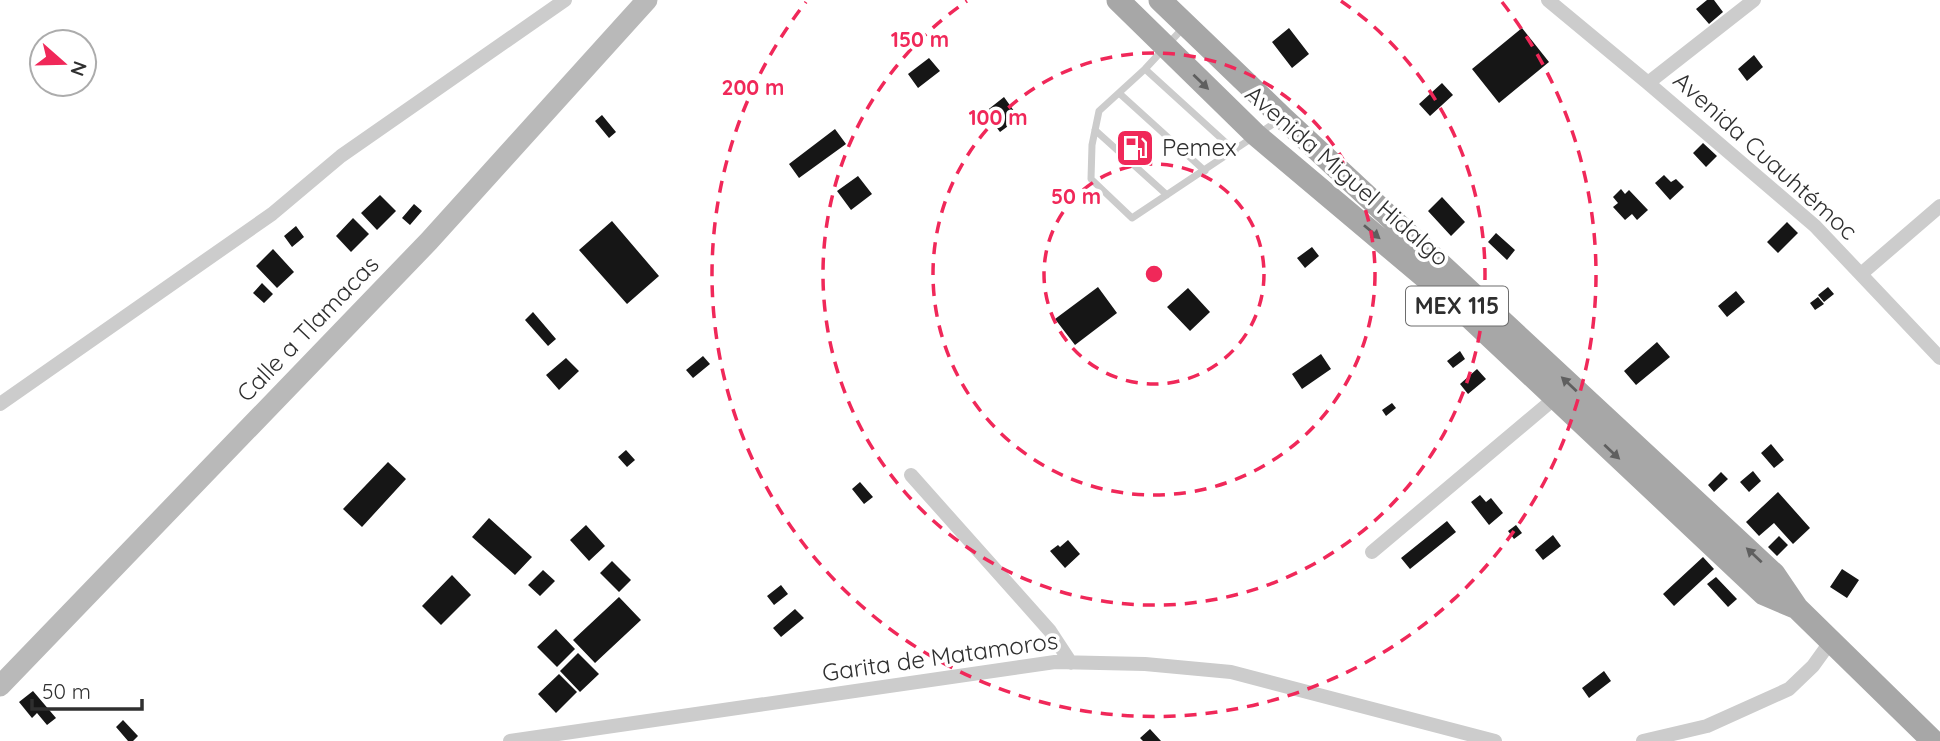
<svg xmlns="http://www.w3.org/2000/svg" width="1940" height="741" viewBox="0 0 1940 741" font-family="Quicksand,sans-serif">
<rect width="100%" height="100%" fill="#fff"/>
<path fill="#161616" d="M 1707,0 L 1714,0 L 1723,12 L 1709,24 L 1696,9 Z
M 1289,28 L 1309,54 L 1292,68 L 1272,42 Z
M 1522,28 L 1549,62 L 1499,103 L 1472,69 Z
M 1754,55 L 1763,67 L 1747,81 L 1738,69 Z
M 929,58 L 940,71 L 918,88 L 908,74 Z
M 1442,83 L 1453,95 L 1430,116 L 1419,104 Z
M 1004,97 L 1019,118 L 1000,132 L 985,112 Z
M 602,115 L 616,132 L 609,138 L 595,121 Z
M 835,129 L 846,144 L 799,178 L 789,164 Z
M 1703,143 L 1717,156 L 1706,167 L 1693,153 Z
M 1664,175 L 1671,182 L 1676,179 L 1684,187 L 1670,200 L 1655,183 Z
M 858,176 L 872,194 L 851,210 L 837,191 Z
M 1621,189 L 1625,194 L 1629,190 L 1648,210 L 1637,220 L 1632,214 L 1625,220 L 1613,207 L 1618,203 L 1613,197 Z
M 380,195 L 396,211 L 377,230 L 361,213 Z
M 1442,197 L 1465,222 L 1451,236 L 1428,211 Z
M 414,204 L 422,211 L 410,225 L 402,218 Z
M 353,218 L 369,234 L 351,252 L 336,236 Z
M 612,221 L 659,276 L 627,304 L 579,250 Z
M 1787,222 L 1798,233 L 1778,253 L 1767,242 Z
M 296,226 L 304,237 L 292,247 L 284,236 Z
M 1496,233 L 1515,250 L 1507,260 L 1488,242 Z
M 1312,247 L 1319,256 L 1305,268 L 1297,258 Z
M 273,249 L 294,272 L 277,288 L 256,266 Z
M 262,283 L 273,294 L 264,303 L 253,293 Z
M 1098,287 L 1117,313 L 1075,345 L 1055,319 Z
M 1828,287 L 1834,294 L 1824,302 L 1818,295 Z
M 1188,288 L 1210,312 L 1190,331 L 1167,307 Z
M 1736,291 L 1745,302 L 1727,317 L 1718,306 Z
M 1818,297 L 1824,304 L 1815,310 L 1810,303 Z
M 533,312 L 556,339 L 548,346 L 525,320 Z
M 1657,342 L 1670,357 L 1636,385 L 1624,371 Z
M 1460,351 L 1465,359 L 1453,368 L 1447,361 Z
M 1321,354 L 1331,369 L 1302,389 L 1292,374 Z
M 703,356 L 710,364 L 693,378 L 686,370 Z
M 566,358 L 579,371 L 559,390 L 546,375 Z
M 1477,369 L 1486,379 L 1468,394 L 1460,384 Z
M 1392,403 L 1396,408 L 1386,416 L 1382,410 Z
M 1771,444 L 1784,460 L 1774,468 L 1761,453 Z
M 626,450 L 635,460 L 627,467 L 618,457 Z
M 388,462 L 406,479 L 362,527 L 343,509 Z
M 1753,471 L 1761,481 L 1749,492 L 1740,482 Z
M 1721,472 L 1728,479 L 1714,492 L 1708,485 Z
M 860,482 L 873,497 L 864,504 L 852,489 Z
M 1778,492 L 1810,528 L 1793,544 L 1774,523 L 1759,536 L 1746,522 Z
M 1480,495 L 1486,502 L 1491,498 L 1503,513 L 1489,525 L 1471,502 Z
M 489,518 L 532,557 L 515,575 L 472,537 Z
M 1447,521 L 1456,532 L 1410,569 L 1401,558 Z
M 586,525 L 605,546 L 589,561 L 570,540 Z
M 1516,525 L 1522,533 L 1514,539 L 1508,531 Z
M 1553,535 L 1561,546 L 1543,560 L 1535,550 Z
M 1779,536 L 1788,545 L 1777,556 L 1768,547 Z
M 1068,540 L 1080,554 L 1065,568 L 1050,551 L 1058,545 L 1060,547 Z
M 1703,557 L 1714,569 L 1674,606 L 1663,594 Z
M 612,561 L 631,580 L 619,592 L 600,573 Z
M 1842,569 L 1859,580 L 1847,598 L 1830,587 Z
M 543,570 L 555,581 L 540,596 L 528,585 Z
M 452,575 L 471,595 L 441,625 L 422,606 Z
M 1716,577 L 1737,599 L 1728,607 L 1707,584 Z
M 781,585 L 788,594 L 774,605 L 767,596 Z
M 619,597 L 641,620 L 595,663 L 573,640 Z
M 795,609 L 804,618 L 781,637 L 773,628 Z
M 556,629 L 575,649 L 557,667 L 537,647 Z
M 578,653 L 599,674 L 580,692 L 560,671 Z
M 1604,671 L 1611,681 L 1589,698 L 1582,688 Z
M 559,674 L 577,692 L 556,713 L 538,694 Z
M 33,691 L 56,718 L 47,725 L 37,713 L 32,718 L 19,702 Z
M 123,720 L 138,736 L 133,741 L 128,741 L 116,727 Z
M 1150,729 L 1161,741 L 1143,741 L 1140,738 Z"/>
<g fill="none" stroke-linecap="round" stroke-linejoin="round">
<path stroke="#ccc" stroke-width="7" d="M 1184,27 L 1145,69 L 1099,111 L 1092,145 L 1091,179 L 1132,218 L 1279,120
M 1145,69 L 1235,151
M 1119,93 L 1205,171
M 1095,130 L 1167,195"/>
<path stroke="#ccc" stroke-width="14" d="M 1548,0 L 1648,83 L 1815,226 L 1940,358
M 1648,83 L 1754,0
M 1861,274 L 1940,206
M 0,404 L 272,214 L 341,156 L 565,0
M 911,475 L 1050,631 L 1071,663
M 1372,552 L 1555,398
M 510,741 L 1055,662 L 1145,664 L 1231,672 L 1495,741
M 1643,741 L 1707,726 L 1789,689 L 1813,666 L 1831,641"/>
<path stroke="#b9b9b9" stroke-width="21" d="M 0,686 L 429,241 L 647,0"/>
<path stroke="#a7a7a7" stroke-width="23" d="M 1118,0 L 1256,135 L 1445,294 L 1764,594 L 1797,608
M 1160,0 L 1283,118 L 1774,574 L 1797,608 L 1933,741"/>
</g>
<defs><path id="oneway-solid" d="M-6-.8H1V-3.2L6.5 0L1 3.2V.8H-6Z" transform="scale(1.75)"/></defs>
<g fill="#5f5f5f">
<use href="#oneway-solid" transform="translate(1201 82) rotate(44)"/>
<use href="#oneway-solid" transform="translate(1372 232) rotate(40)"/>
<use href="#oneway-solid" transform="translate(1569 384) rotate(-137)"/>
<use href="#oneway-solid" transform="translate(1612 452) rotate(43)"/>
<use href="#oneway-solid" transform="translate(1754 555) rotate(-137)"/>
</g>
<g fill="none" stroke="#f02859" stroke-width="3.5" stroke-dasharray="12 9">
<circle cx="1154" cy="274" r="110"/>
<circle cx="1154" cy="274" r="221"/>
<path d="M1341 1A331 331 0 1 1 967 1"/>
<path d="M1502 2A442 442 0 1 1 806 2"/>
</g>
<defs>
<symbol id="fuel-square" viewBox="-11 -11 22 22"><rect x="-9" y="-9" width="18" height="18" rx="4" fill="#f02859" stroke="#fff"/><path d="M-5.5-6h7V0h2V4h1.3V-2.5L3-4.5l.8-.8L6-3V5H2.5V1h-1V6h-7ZM-4.2-4.7v3.2H.2V-4.7Z" fill="#fff"/></symbol>
</defs>
<g fill-rule="evenodd">
<use href="#fuel-square" x="1113" y="126" width="44" height="44"/>
</g>
<g text-anchor="middle" stroke-width="7" stroke-linejoin="round" paint-order="stroke">
<rect fill="#fff" stroke="#6d6d6d" stroke-width="2" x="1406" y="286.5" width="102" height="39" rx="5"/>
<g font-size="23" font-weight="bold" fill="#2f2f2f">
<text x="1457" y="314">MEX 115</text>
</g>
<g font-size="24" fill="#2f2f2f" stroke="#fff" text-anchor="start">
<text x="1162" y="156">Pemex</text>
</g>
<g font-size="24" fill="#2f2f2f" stroke="#fff">
<text transform="translate(1765 156) rotate(42)" y="8">Avenida Cuauhtémoc</text>
<text transform="translate(1347 176) rotate(41)" y="8">Avenida Miguel Hidalgo</text>
<text transform="translate(308 329) rotate(-46)" y="8">Calle a Tlamacas</text>
<text transform="translate(940 657) rotate(-8)" y="8">Garita de Matamoros</text>
</g>
</g>
<circle cx="1154" cy="274" r="10" fill="#f02859" stroke="#fff" stroke-width="3.5"/>
<g font-size="21" text-anchor="middle" font-weight="bold" fill="#f02859" stroke="#fff" stroke-width="7" stroke-linejoin="round" paint-order="stroke">
<text x="920" y="47">150 m</text>
<text x="753" y="95">200 m</text>
<text x="998" y="125">100 m</text>
<text x="1076" y="204">50 m</text>
</g>
<g transform="translate(63 63) rotate(110)"><circle r="33" fill="#ffffff" stroke="#acacac" stroke-width="2"/>
<path d="M0-5L12 26L0 18L-12 26Z" fill="#f02859"/>
<text y="-10" font-size="19" font-weight="bold" text-anchor="middle" fill="#2f2f2f">N</text>
</g>
<path d="M32 699v10h110v-10" fill="none" stroke="#2f2f2f" stroke-width="3.5"/>
<text x="42" y="699" font-size="21" fill="#2f2f2f" stroke="#ffffff" stroke-width="5" paint-order="stroke">50 m</text>
</svg>
